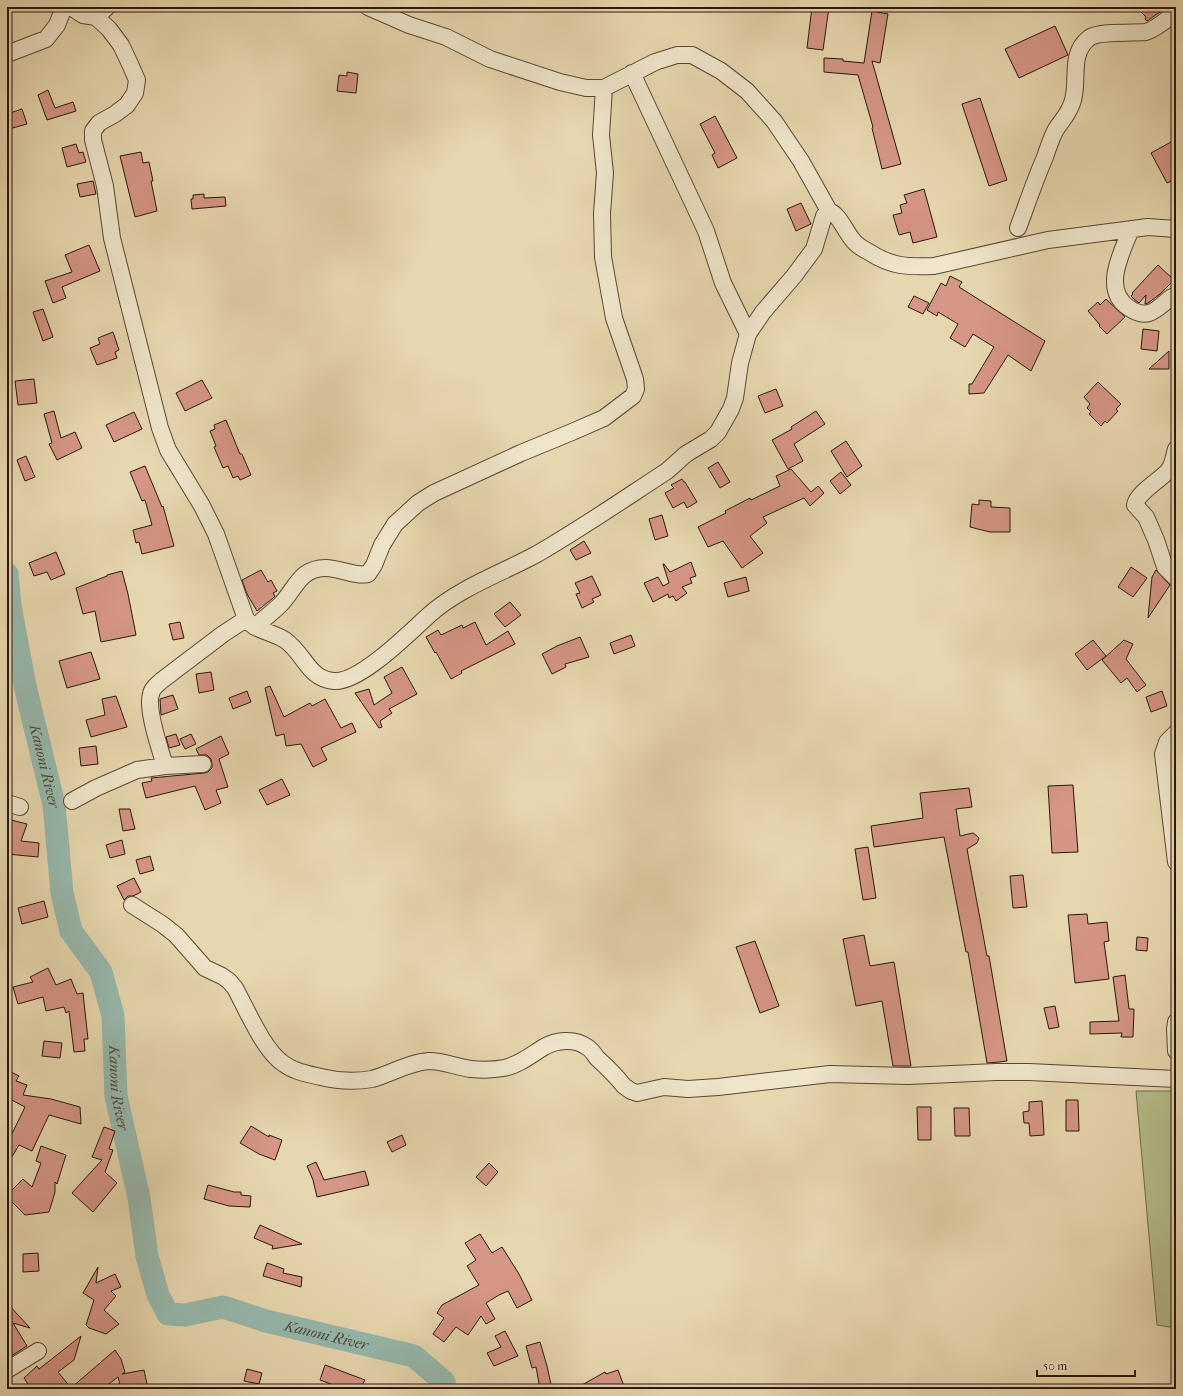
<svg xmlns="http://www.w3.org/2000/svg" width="1183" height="1396" viewBox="0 0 1183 1396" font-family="'IM FELL French Canon',serif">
<rect width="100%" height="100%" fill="#e7d7af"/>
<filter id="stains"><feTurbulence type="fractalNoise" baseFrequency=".005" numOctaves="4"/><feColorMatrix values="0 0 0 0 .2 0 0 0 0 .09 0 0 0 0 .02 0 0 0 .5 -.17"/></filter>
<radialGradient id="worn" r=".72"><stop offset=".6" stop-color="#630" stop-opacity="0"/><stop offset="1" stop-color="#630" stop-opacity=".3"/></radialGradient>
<path fill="#b5be8b" stroke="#706a4c" d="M 1136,1091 L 1176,1091 L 1176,1328 L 1157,1325 Z"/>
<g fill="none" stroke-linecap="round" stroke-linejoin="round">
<path stroke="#97b9ae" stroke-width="23" id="s1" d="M 7,574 L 10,606 L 25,686 L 54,805 L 62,893 L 71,931 L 101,972 L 113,1016 L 116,1096 L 139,1198 L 147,1256 L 158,1295 L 168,1314 L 185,1315 L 223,1307 L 266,1321 L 414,1356 L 444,1382 L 441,1389"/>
</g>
<path fill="#d59685" stroke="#2b170d" d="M 812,7 L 829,7 L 823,50 L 807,48 Z
M 1136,7 L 1167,7 L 1147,21 L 1145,19 L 1146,17 Z
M 872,11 L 888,14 L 880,63 L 872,61 L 901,164 L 882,169 L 872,128 L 873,127 L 858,75 L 824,72 L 824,58 L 843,59 L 843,61 L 864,63 Z
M 1055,26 L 1068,55 L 1019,78 L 1005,49 Z
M 347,72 L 358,74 L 356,93 L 337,91 L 339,75 L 347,76 Z
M 48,90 L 55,108 L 73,102 L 76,111 L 47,120 L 38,95 Z
M 980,98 L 1007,180 L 989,186 L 962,104 Z
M 22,109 L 27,124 L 9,129 L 7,124 L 7,114 Z
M 715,116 L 737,158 L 718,168 L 712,155 L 715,153 L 700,124 Z
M 1171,142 L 1176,151 L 1176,179 L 1167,183 L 1151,153 Z
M 76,144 L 79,153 L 83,152 L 86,162 L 67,167 L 62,148 Z
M 141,152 L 143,163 L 149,162 L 153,181 L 151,181 L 157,211 L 135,217 L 120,156 Z
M 93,181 L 96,194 L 80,197 L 77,184 Z
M 924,189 L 937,237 L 913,243 L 910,232 L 899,235 L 893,215 L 902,213 L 900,205 L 907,203 L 904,195 Z
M 204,194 L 204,198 L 225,197 L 226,206 L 192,209 L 191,199 L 193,199 L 193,195 Z
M 801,203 L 811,224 L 796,231 L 787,209 Z
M 89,245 L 100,271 L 62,287 L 66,298 L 53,303 L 45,281 L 72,272 L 65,255 Z
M 1158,265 L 1174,280 L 1160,294 L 1148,303 L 1145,304 L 1146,295 L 1139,303 L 1135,300 L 1131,296 L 1133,294 L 1132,293 Z
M 950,276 L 962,282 L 959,287 L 1045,341 L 1031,371 L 1008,355 L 984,393 L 969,394 L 969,384 L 972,384 L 994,347 L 973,334 L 965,347 L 950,338 L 958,324 L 938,312 L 937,316 L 927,310 L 941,283 L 946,286 Z
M 914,296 L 929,303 L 923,314 L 908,307 Z
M 1106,299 L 1125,317 L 1107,334 L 1099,326 L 1100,325 L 1088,311 L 1098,302 L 1100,305 Z
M 43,309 L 53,337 L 43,341 L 33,312 Z
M 1143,329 L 1159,331 L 1157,351 L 1141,349 Z
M 113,332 L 119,350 L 115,352 L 117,358 L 97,365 L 90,348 L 100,344 L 98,338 Z
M 1169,351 L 1169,369 L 1149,369 Z
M 34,379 L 37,403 L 18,405 L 15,381 Z
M 202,380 L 212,398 L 185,411 L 176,393 Z
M 1098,382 L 1121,404 L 1116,409 L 1118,411 L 1107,423 L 1105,421 L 1101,426 L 1089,414 L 1091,412 L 1087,408 L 1090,404 L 1084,397 Z
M 776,389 L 783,406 L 765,413 L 758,396 Z
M 54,411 L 61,438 L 75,432 L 82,448 L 57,460 L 49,444 L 52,443 L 44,414 Z
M 816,411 L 825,424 L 794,444 L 803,461 L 788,469 L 772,440 L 792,429 L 791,427 Z
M 134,412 L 142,429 L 114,442 L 106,425 Z
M 226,420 L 240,454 L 242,454 L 251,475 L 240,480 L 238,476 L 233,478 L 228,466 L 223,468 L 214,447 L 216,446 L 210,431 L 215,429 L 214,425 Z
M 846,441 L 862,466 L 847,477 L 831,451 Z
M 26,456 L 35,477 L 25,481 L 17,460 Z
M 718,462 L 730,482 L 720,488 L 708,468 Z
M 145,466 L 162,507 L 163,506 L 174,546 L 142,554 L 139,542 L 136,543 L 133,530 L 152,525 L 145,500 L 142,501 L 130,472 Z
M 791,469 L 811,492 L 818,486 L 824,493 L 810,506 L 804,498 L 763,517 L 767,523 L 750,536 L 763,553 L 742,568 L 723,541 L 708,547 L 698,527 L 726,513 L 725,511 L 750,498 L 751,500 L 780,486 L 776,476 Z
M 841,472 L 851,485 L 840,494 L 830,481 Z
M 682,479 L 684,482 L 685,482 L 697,502 L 687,508 L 684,502 L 673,508 L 665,493 L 674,488 L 671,485 Z
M 979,500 L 991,501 L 991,507 L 1010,508 L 1010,532 L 990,532 L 970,527 L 972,504 L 979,505 Z
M 662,515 L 668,536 L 655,540 L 649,519 Z
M 584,541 L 591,553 L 576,560 L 570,550 Z
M 56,552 L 65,574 L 51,580 L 47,572 L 34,576 L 29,563 Z
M 691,562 L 696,576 L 690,578 L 692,583 L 682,587 L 687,593 L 676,601 L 673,596 L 669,598 L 668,594 L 653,602 L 644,583 L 658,577 L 663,586 L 669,583 L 663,564 L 664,564 L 670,572 Z
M 1131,567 L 1147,578 L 1133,597 L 1118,587 Z
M 261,570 L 268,582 L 271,580 L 277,591 L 273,593 L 275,596 L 273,598 L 257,611 L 247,594 L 242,580 Z
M 1156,570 L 1170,585 L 1148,618 L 1152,577 Z
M 122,571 L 128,594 L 136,635 L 101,642 L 95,611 L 83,614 L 76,588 L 107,576 L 107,575 Z
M 592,576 L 601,595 L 592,599 L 594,602 L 582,608 L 576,594 L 580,593 L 575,583 Z
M 746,577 L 749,591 L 728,597 L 724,583 Z
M 510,602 L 521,615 L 505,627 L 494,614 Z
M 180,622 L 184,638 L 173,640 L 169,624 Z
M 475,622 L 486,645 L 508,631 L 515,644 L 461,671 L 462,673 L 451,679 L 436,652 L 435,653 L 426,637 L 438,630 L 441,635 L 462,625 L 463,628 Z
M 631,635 L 635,646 L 614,654 L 610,643 Z
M 580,637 L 589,657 L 565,664 L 566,667 L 552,674 L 542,654 L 557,646 Z
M 1093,640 L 1106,656 L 1087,670 L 1075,654 Z
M 1124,640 L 1133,644 L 1126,659 L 1146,685 L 1137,692 L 1127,678 L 1121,683 L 1102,660 Z
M 91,652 L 100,679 L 67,688 L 59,661 Z
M 402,667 L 417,694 L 389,709 L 392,713 L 380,721 L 382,727 L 379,728 L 355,693 L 369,689 L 374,705 L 392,693 L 384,677 Z
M 211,672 L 214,690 L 199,693 L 196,674 Z
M 270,686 L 284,717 L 310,703 L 312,706 L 325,699 L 341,728 L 352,723 L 356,732 L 321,748 L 327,760 L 313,767 L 301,744 L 286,746 L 284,734 L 276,736 L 265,688 Z
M 247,691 L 251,702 L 233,709 L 229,698 Z
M 1162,691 L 1167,706 L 1151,712 L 1146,697 Z
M 173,695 L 178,709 L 161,715 L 160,699 Z
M 116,696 L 127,727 L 91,737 L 86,720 L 105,715 L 102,699 Z
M 176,734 L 180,745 L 169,748 L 166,737 Z
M 191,734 L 196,744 L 185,749 L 180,739 Z
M 221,736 L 229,754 L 219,759 L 228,787 L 216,790 L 221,803 L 205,810 L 195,786 L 146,798 L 142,783 L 152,781 L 151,778 L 204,773 L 208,772 L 212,768 L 212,764 L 211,759 L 207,755 L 199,755 L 196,749 Z
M 96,746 L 98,764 L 81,766 L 79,748 Z
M 282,779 L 290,795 L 267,805 L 259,790 Z
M 1073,785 L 1078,852 L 1052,853 L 1048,786 Z
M 969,788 L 972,807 L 956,809 L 960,836 L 973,833 L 977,836 L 979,838 L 977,843 L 967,849 L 987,956 L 989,956 L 1007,1061 L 999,1062 L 987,1063 L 968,952 L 966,952 L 944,837 L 874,847 L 871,826 L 923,818 L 920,793 Z
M 119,809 L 130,809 L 135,829 L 123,831 Z
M 7,819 L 27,824 L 21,841 L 39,843 L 38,857 L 7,854 Z
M 122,840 L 125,854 L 110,858 L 106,845 Z
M 868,847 L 876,898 L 863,900 L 855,849 Z
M 150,856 L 154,870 L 140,874 L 136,860 Z
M 1023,875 L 1027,907 L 1013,908 L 1010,876 Z
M 134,878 L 141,892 L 133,896 L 128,896 L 124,900 L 117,886 Z
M 44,901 L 48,917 L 22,924 L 18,908 Z
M 1087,914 L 1088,924 L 1107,922 L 1109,941 L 1104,942 L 1109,979 L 1075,983 L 1068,915 Z
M 864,935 L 870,966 L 894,962 L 911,1066 L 893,1066 L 882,1001 L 856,1006 L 843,939 Z
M 1137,937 L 1148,938 L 1147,951 L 1136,950 Z
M 755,941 L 779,1006 L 760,1013 L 736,947 Z
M 48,968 L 56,985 L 71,979 L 77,994 L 83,993 L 88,1039 L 84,1039 L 85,1051 L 74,1052 L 69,1011 L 66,1013 L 64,1007 L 46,1011 L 43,997 L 18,1004 L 13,987 L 33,982 L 30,977 Z
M 1125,975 L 1129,1009 L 1134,1009 L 1133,1037 L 1121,1037 L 1122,1033 L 1090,1034 L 1090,1022 L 1119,1021 L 1113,977 Z
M 1055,1006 L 1059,1027 L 1049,1029 L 1044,1008 Z
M 44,1041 L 62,1043 L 60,1058 L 42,1056 Z
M 7,1070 L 19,1076 L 16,1081 L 27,1085 L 23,1095 L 51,1099 L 80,1107 L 81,1124 L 49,1115 L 32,1151 L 19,1145 L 7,1165 L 7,1144 L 25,1107 L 8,1098 L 7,1099 Z
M 1066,1100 L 1078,1100 L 1079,1131 L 1066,1131 Z
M 1042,1101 L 1044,1135 L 1030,1136 L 1029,1123 L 1024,1123 L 1023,1112 L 1029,1111 L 1029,1102 Z
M 917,1107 L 931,1107 L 931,1140 L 918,1140 Z
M 954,1108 L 969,1108 L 970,1136 L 955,1136 Z
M 251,1126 L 269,1137 L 269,1135 L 282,1140 L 275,1160 L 259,1154 L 240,1143 Z
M 104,1127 L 115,1131 L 109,1149 L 113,1150 L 105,1172 L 117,1183 L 93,1212 L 72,1193 L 102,1160 L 92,1157 Z
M 402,1135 L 406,1145 L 392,1152 L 387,1142 Z
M 41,1146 L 66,1155 L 57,1184 L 55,1182 L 55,1192 L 49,1212 L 25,1215 L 7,1197 L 7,1195 L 23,1179 L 32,1187 L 41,1163 L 36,1161 Z
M 316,1162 L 324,1180 L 365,1171 L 369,1185 L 317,1197 L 313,1180 L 307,1166 Z
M 489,1163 L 498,1172 L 486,1186 L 476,1177 Z
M 208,1185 L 234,1192 L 241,1192 L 241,1195 L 251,1196 L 250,1207 L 229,1206 L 204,1199 Z
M 260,1225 L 302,1244 L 272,1249 L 273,1246 L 254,1238 Z
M 480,1234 L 492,1253 L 502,1247 L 519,1274 L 532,1300 L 517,1308 L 508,1291 L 499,1295 L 486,1303 L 495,1319 L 486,1324 L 481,1316 L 468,1335 L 456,1327 L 444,1342 L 433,1334 L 444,1318 L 437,1313 L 442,1305 L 479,1285 L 467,1266 L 476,1260 L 465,1243 Z
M 38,1253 L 39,1271 L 23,1272 L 23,1254 Z
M 267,1263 L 284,1269 L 283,1273 L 302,1277 L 301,1287 L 263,1276 Z
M 98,1267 L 96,1283 L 115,1274 L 121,1287 L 111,1291 L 116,1296 L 104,1310 L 119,1324 L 106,1334 L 89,1328 L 86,1325 L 94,1300 L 83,1293 Z
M 7,1303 L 30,1328 L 13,1323 L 27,1346 L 11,1356 L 7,1349 Z
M 505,1331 L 518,1356 L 494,1366 L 487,1353 L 501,1347 L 495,1336 Z
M 81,1336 L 74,1360 L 58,1372 L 71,1388 L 115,1350 L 121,1359 L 125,1372 L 122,1374 L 144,1370 L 148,1389 L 121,1389 L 118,1377 L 102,1389 L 31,1389 L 24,1378 L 37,1366 L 39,1369 Z
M 540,1342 L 547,1366 L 552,1389 L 540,1389 L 536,1367 L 532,1368 L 526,1346 Z
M 325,1365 L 336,1369 L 365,1380 L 360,1389 L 335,1389 L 330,1387 L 331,1384 L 320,1380 Z
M 247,1369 L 262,1373 L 259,1384 L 244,1381 Z
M 618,1370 L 625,1389 L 575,1389 L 605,1372 L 606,1374 Z"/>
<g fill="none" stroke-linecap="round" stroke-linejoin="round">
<defs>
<path id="minor" d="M 71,7 L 83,15 L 96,17
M 107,7 L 96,17 L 109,29 L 121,45 L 130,64 L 137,80 L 135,93 L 127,105 L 115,114 L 99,123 L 93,131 L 93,140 L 105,186 L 112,238 L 160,428 L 168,450 L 202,506 L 216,534 L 246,619 C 249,622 252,625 255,627 C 265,632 276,634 285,640 C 305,654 308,679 334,681 C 360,683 410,632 429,615 C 459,588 502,573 537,554 C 582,528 624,499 667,471 L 686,454 L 711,439 L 718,432 L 731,409 L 735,398 L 740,363 L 748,334 L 763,312 L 794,276 L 814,249 L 824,216 L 829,211 C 838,213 846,232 852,239 C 856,245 863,249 869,252 C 892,267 908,267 934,266 L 1048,240 L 1148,227 L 1176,229
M 368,7 L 409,25 L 446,37 L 490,59 L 560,82 L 586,88 L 604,88 L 655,62 L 677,55 L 692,55 L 721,71 L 747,91 L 774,121 L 801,161 L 829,211
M 7,54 L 46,39 L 57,25 L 64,7
M 632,73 L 706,231 L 723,283 L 748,334
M 1018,228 C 1027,204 1035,180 1045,157 C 1048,148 1051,139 1055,131 C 1062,119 1069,115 1073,100 C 1079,78 1069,54 1089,38 C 1098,31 1134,33 1146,32 C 1158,28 1167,19 1176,12
M 1131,229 C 1122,252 1101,290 1129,308 C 1135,312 1142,315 1149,313 C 1155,312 1166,301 1172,297 L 1176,298
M 1176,449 C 1174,456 1173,465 1168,471 C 1160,480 1137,493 1135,505 L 1146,517 L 1156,540 L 1165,567 L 1176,578
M 255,627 C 263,619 273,612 280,605 C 296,589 299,568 326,568 C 339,568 356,577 368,574 L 374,565 L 382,545 L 395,524 L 418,503 L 434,493 L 521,453 L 572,432 L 604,418 L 633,396 L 636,389 L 635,379 L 614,318 L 603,257 L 602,213 L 605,173 L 601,135 L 604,88
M 1176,733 L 1167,742 L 1163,754 L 1176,862
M 165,766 C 160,749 146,709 151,694 C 152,688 157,685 161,681 L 223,634 L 246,619
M 72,801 L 96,788 L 137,770 L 165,766 L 203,764
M 7,803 L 20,807
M 132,905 L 162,924 L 176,935 L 205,968 L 222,976 L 229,981 L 235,988 C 247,1010 264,1051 284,1064 C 295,1072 308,1074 321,1077 C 337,1081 355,1082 372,1079 C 391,1074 409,1062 429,1061 C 444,1061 456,1067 471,1069 C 482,1070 493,1070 504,1068 C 519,1065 531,1055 544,1047 C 556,1040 575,1038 587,1047 C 591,1049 594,1054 597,1058 C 607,1067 616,1076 624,1086 L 631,1091 L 637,1093 L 664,1087 L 688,1089 L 718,1087 L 830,1074 L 908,1076 L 996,1072 L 1029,1072 L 1176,1079
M 1176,1022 L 1175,1029 L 1176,1051
M 7,1370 L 38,1351"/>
</defs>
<use href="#minor" stroke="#5a4736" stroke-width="18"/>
<use href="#minor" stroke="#efe5cb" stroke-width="16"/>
</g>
<g text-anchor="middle" stroke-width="4" stroke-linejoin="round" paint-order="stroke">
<g font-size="15" font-style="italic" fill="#4b483d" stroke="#efe5cb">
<text dy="5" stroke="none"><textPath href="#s1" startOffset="196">Kanoni River</textPath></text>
<text dy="5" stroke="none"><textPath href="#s1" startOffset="532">Kanoni River</textPath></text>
<text dy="5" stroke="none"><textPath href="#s1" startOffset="928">Kanoni River</textPath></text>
</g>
</g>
<rect width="1183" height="1396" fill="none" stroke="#e7d7af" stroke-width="24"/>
<rect x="8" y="8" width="1167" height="1380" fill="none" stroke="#2b170d" stroke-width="2"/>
<rect x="12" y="12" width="1159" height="1372" fill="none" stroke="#2b170d"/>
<path d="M1037 1370v6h98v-6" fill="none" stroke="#2b170d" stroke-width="2"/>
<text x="1043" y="1370" font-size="12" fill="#2b170d" stroke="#efe5cb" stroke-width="3" paint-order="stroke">50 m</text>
<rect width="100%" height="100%" filter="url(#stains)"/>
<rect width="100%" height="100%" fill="url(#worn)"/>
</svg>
